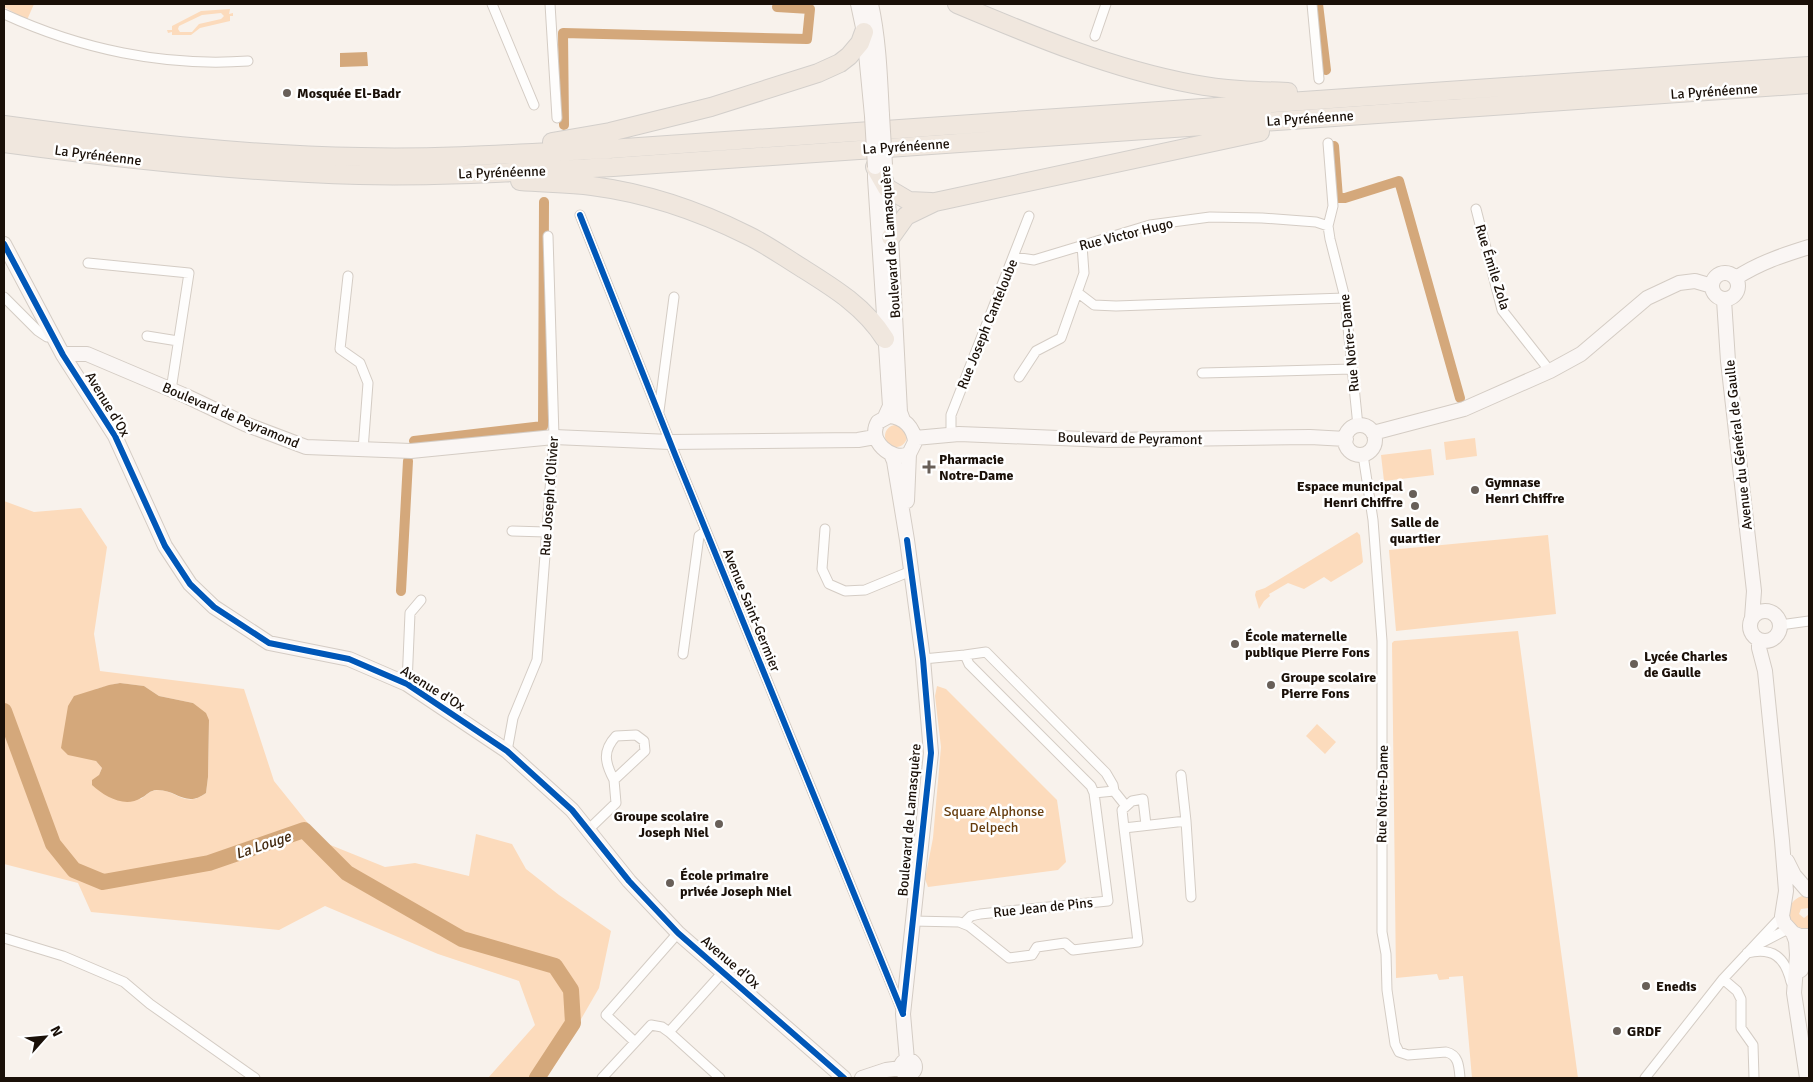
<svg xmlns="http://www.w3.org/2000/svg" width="1813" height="1082" viewBox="0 0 1813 1082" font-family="Signika,sans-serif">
<rect width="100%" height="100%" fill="#f8f2ec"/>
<path fill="#fcdbbc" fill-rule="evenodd" d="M 4,4 L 34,4 L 27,20 L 4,7 Z
M 230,9 L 229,14 L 233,13 L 233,16 L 230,16 L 230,21 L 200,28 L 191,35 L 172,35 L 172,32 L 168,33 L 167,30 L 172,30 L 172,26 L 201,11 ZM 221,13 L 224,16 L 221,19 L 199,24 L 192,32 L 180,32 L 178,29 L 179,26 L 202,15 Z
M885 436a11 11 0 1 1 22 0a11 11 0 1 1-22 0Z
M 1475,438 L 1477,456 L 1446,460 L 1444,442 Z
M 1431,449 L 1434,475 L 1384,481 L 1381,455 Z
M 4,501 L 34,512 L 81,508 L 107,547 L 94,634 L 100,671 L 244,689 L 274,781 L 323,842 L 385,867 L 415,863 L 469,876 L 476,834 L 512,844 L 526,869 L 559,895 L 611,931 L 599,988 L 547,1078 L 488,1078 L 535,1025 L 519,981 L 438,954 L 325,906 L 279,930 L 91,912 L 78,883 L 4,864 ZM 119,683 L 144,686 L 159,696 L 193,703 L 209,720 L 208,777 L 206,793 C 185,809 177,790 158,790 C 151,790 146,795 141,799 L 99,775 L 102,768 L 96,761 L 96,689 Z
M 1357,532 L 1360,535 L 1363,562 L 1361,564 L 1331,582 L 1324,577 L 1304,589 L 1288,583 L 1269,594 L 1270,596 L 1264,601 L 1259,609 L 1255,595 L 1256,591 L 1265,588 Z
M 1548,535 L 1556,614 L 1396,631 L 1389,550 Z
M 1518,631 L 1578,1078 L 1472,1078 L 1463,976 L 1449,977 L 1449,979 L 1439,980 L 1437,974 L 1396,978 L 1392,643 L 1394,641 Z
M 937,686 L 946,689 L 1057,800 L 1066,862 L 1058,870 L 928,887 L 925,879 L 933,838 L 941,747 L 935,696 Z
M 1317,724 L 1336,742 L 1325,754 L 1306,736 Z
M 1802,896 L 1809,897 L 1809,908 L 1801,909 L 1799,914 L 1804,918 L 1808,915 L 1809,910 L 1809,928 C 1787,932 1781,903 1802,896 Z"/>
<path fill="#d4a87b" d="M 367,52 L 368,66 L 340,67 L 340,53 Z
M 120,683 L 144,686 L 159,696 L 193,703 L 206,713 L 209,720 L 208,777 L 206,793 C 186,808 177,790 158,790 C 151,789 147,795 141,798 C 125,808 105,797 92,785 L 92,780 L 99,775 L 102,768 L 96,761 L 68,755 L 61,748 L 68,706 L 74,696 L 109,685 Z"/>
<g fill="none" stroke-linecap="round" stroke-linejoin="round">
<path stroke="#d4a87b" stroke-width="10" d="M 1318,4 L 1326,70
M 564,125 L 563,33 L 807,39 L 810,9 L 777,7 L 778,4
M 1334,146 L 1338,198 L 1345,198 L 1399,181 L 1460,398
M 414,441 L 543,426 L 544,202
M 401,591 L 408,461"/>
<path stroke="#d4a87b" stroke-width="16" d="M 4,711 L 53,844 L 74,870 L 103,882 L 209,863 L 304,830 L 347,873 L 462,939 L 555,966 L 571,990 L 573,1023 L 537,1078"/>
<defs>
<path id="street" d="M 492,4 L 534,105
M 550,4 L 557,118
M 1312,4 L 1319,79
M 4,14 C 80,49 164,67 248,61
M 1095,36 L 1106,4
M 1328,143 L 1333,206 L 1328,226 L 1330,239 L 1345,298 L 1358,426
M 1476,209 L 1502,310 L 1550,371
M 580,215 L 676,457 L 902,1011
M 1014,257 L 1034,260 L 1150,225 L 1210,217 L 1262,218 L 1316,222 L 1328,226
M 88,263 L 189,273 L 171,390
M 348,276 L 340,349 L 360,363 L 368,383 L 363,450
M 1077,292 L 1094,305 L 1116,306 L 1345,298
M 4,297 L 38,331 L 47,337 L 53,336
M 147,336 L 178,341
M 1202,373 L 1352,369
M 1019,377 L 1036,351 L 1061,338 L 1084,273 L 1082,245
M 659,411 L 674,297
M 951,434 L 951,415 L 1029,216
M 1363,455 L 1373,520 L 1382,641 L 1382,932 L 1386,954 L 1387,990 L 1395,1044 L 1399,1052 L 1408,1055 L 1446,1052 C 1459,1055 1459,1067 1460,1078
M 825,529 L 822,569 L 829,584 L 845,591 L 865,590 L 911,571
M 512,531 L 546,532
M 1780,625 L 1809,621
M 683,654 L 699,536 L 706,531
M 965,655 L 986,652 L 1106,773 L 1113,785 L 1114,791 L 1094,793
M 923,659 L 965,655 L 969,664 L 1091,786 L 1094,793 L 1108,901 L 980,914 L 971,916 L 964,923
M 407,684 L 410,613 L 421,600
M 507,751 L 513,718 L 537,660 L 554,437 L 548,236
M 1181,775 L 1186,821
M 1114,791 L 1126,806
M 1124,828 L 1122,810 L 1132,801 L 1143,799 L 1146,825
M 588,830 L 616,803 L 614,780 L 645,751 L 644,741 L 636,735 L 616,736 C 602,751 605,763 614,780
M 912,921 L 959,922 L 969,926 L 1009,958 L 1032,955 L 1037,947 L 1065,943 L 1073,950 L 1138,942 L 1124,828 L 1186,821 L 1191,897
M 4,938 L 63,956 L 124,982 L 150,1004 L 255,1078
M 1759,944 L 1788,929
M 1747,953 C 1773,947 1785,957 1791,982
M 1723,979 L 1737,991 L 1741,999 L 1741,1028 L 1753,1045 L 1754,1078
M 669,1032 L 720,1078
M 635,1042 L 606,1015 L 678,933
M 602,1078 L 651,1025 L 662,1027 L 669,1032 L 723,972
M 1645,1078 L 1723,979 L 1782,916"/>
<path id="secondary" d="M 858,4 L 864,32 L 872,116
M 871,4 C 879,40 880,78 882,115
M 875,167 L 875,178 L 890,406 L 885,417
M 886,180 L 891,237 L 900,412 L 903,420
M 4,244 L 63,355 L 115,436 L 165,546 L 190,584 L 214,607 L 269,643 L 349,659 L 407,684 L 507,751 L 572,810 L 629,881 L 678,933 L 844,1078
M1712 286a13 13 0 1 1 26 0a13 13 0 1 1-26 0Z
M 1736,278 C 1759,263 1783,255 1809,247
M 1724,300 L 1728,361 L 1754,591 L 1752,618
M 63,355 L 69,354 L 87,354 L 186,396 L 245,424 L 306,447 L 411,451 L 554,437 L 670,442 L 858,440 L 875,437
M 889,416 C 904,417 914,428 915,442 L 909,454 C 891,462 867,440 878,422 Z
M1345 440a15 15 0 1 1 30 0a15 15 0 1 1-30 0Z
M 1373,433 L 1464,409 L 1550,371 L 1581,354 L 1647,298 L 1679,283 L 1695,281 L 1712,286
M 915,438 L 959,434 L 1108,440 L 1310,437 L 1346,439
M 891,454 L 894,461 L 907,540 L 923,659 L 931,753 L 903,1014 L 907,1060
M 907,501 L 909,454
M1750 626a15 15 0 1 1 30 0a15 15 0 1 1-30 0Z
M 1759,640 L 1759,648 L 1765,671 L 1782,841 L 1786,891 L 1782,916 L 1784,923 L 1793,933 L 1800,936 L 1809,936
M 1787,861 L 1794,875 L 1807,890
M 1793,933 L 1796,941 L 1797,955 L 1794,993 L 1807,1078
M 1801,970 L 1809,944
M901 1067a7 7 0 1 1 14 0a7 7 0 1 1-14 0Z
M 862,1078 L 886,1070 L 901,1068"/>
<path id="highway" d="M 957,4 C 1033,36 1112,69 1193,84 C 1224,90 1256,91 1288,92
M 4,125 C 122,141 241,155 361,157 C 444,159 527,153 610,149 L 1809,66
M 552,142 L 610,132 L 711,107 L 818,73 L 840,63 L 849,56 L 860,43 L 864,32
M 4,143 C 122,159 240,172 359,175 C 443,177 528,171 613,167 L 1809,84
M 875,167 L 887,188 L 909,201 L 931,202
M 520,181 C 544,183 569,183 592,186 C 646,193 699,211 747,235 C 766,244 784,257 802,268 C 834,288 865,307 885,339
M 891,237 L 906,216 L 935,202 L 1260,132"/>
</defs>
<use href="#street" stroke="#d4ccc4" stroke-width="11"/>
<use href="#secondary" stroke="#d4ccc4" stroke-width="16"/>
<use href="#highway" stroke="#d3cfcb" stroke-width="20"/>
<use href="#street" stroke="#fefdfc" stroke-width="9"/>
<use href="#secondary" stroke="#faf6f4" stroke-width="14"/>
<use href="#highway" stroke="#f0e7de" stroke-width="18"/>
<defs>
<path id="secondary-bridge" d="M 882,115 L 885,165
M 872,116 L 875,167"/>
</defs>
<use href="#secondary-bridge" stroke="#d4ccc4" stroke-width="16" stroke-linecap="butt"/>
<use href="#secondary-bridge" stroke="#faf6f4" stroke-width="14"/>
<defs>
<path id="cycleway" d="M 580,215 L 676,457 L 903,1014
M 4,244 L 63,355 L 115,436 L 165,546 L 190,584 L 214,607 L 269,643 L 349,659 L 407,684 L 507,751 L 572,810 L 629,881 L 678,933 L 844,1078
M 903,1012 L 931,753 L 923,659 L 907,540"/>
</defs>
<use href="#cycleway" stroke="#fff" stroke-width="9"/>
<use href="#cycleway" stroke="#0057b8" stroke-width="6"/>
</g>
<g fill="#685f58" stroke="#fff" stroke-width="2">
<circle cx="287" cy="93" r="5"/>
<path d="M926.5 459.5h5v5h5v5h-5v5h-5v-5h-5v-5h5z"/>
<circle cx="1475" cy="490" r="5"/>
<circle cx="1413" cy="494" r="5"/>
<circle cx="1415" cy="506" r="5"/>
<circle cx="1235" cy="644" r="5"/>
<circle cx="1634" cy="664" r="5"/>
<circle cx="1271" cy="685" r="5"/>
<circle cx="719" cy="824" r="5"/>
<circle cx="670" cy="883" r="5"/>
<circle cx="1646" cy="986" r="5"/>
<circle cx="1617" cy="1031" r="5"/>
</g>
<g text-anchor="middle" stroke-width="5" stroke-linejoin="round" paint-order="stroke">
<g font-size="14" fill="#1a1008" stroke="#fff">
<text transform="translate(1714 91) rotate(-4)" y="5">La Pyrénéenne</text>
<text transform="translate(1310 118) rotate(-4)" y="5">La Pyrénéenne</text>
<text transform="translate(906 146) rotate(-4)" y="5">La Pyrénéenne</text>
<text transform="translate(98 155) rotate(7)" y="5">La Pyrénéenne</text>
<text transform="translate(502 172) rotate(-2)" y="5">La Pyrénéenne</text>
<text transform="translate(1126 234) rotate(-14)" y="5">Rue Victor Hugo</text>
<text transform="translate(890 242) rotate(-94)" y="5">Boulevard de Lamasquère</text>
<text transform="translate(1493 267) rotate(73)" y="5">Rue Émile Zola</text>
<text transform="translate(987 324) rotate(-68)" y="5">Rue Joseph Canteloube</text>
<text transform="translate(1349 343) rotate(-96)" y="5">Rue Notre-Dame</text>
<text transform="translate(108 404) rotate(59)" y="5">Avenue d'Ox</text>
<text transform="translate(231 415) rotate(23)" y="5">Boulevard de Peyramond</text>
<text transform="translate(1130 438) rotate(1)" y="5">Boulevard de Peyramont</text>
<text transform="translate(1738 445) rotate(-96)" y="5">Avenue du Général de Gaulle</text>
<text transform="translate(549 496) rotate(-86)" y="5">Rue Joseph d'Olivier</text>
<text transform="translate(752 610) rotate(68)" y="5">Avenue Saint-Germier</text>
<text transform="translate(433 688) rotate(32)" y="5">Avenue d'Ox</text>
<text transform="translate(1382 794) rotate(-89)" y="5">Rue Notre-Dame</text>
<text transform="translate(909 820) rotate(-85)" y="5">Boulevard de Lamasquère</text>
<text transform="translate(1043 907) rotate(-6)" y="5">Rue Jean de Pins</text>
<text transform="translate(731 962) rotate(41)" y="5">Avenue d'Ox</text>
</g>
<g font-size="14" font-weight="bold" fill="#1a1008" stroke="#fff" text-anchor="start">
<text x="297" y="98">Mosquée El-Badr</text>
<text x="939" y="464">Pharmacie<tspan x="939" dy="16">Notre-Dame</tspan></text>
<text x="1485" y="487">Gymnase<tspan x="1485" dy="16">Henri Chiffre</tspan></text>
<text x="1403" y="491" text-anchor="end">Espace municipal<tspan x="1403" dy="16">Henri Chiffre</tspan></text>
<text x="1415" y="527" text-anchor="middle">Salle de<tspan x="1415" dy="16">quartier</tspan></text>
<text x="1245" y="641">École maternelle<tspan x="1245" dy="16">publique Pierre Fons</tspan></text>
<text x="1644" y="661">Lycée Charles<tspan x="1644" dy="16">de Gaulle</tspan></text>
<text x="1281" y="682">Groupe scolaire<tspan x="1281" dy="16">Pierre Fons</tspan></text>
<text x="709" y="821" text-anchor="end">Groupe scolaire<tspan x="709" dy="16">Joseph Niel</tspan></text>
<text x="680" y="880">École primaire<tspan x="680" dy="16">privée Joseph Niel</tspan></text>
<text x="1656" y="991">Enedis</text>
<text x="1627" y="1036">GRDF</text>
</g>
<g font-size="14" fill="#673d0e" stroke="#fff">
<text x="994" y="816">Square Alphonse<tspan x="994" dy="16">Delpech</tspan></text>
</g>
<g font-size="15" font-style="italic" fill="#42280e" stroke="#fff">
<text transform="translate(263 845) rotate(-19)" y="5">La Louge</text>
</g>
</g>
<rect width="1813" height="1082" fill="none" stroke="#1a1008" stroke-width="10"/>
<g transform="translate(45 1037) rotate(63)" stroke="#ffffff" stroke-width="4" paint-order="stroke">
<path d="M0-4L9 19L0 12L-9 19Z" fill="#1a1008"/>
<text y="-8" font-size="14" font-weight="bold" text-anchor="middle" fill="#1a1008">N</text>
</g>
</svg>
